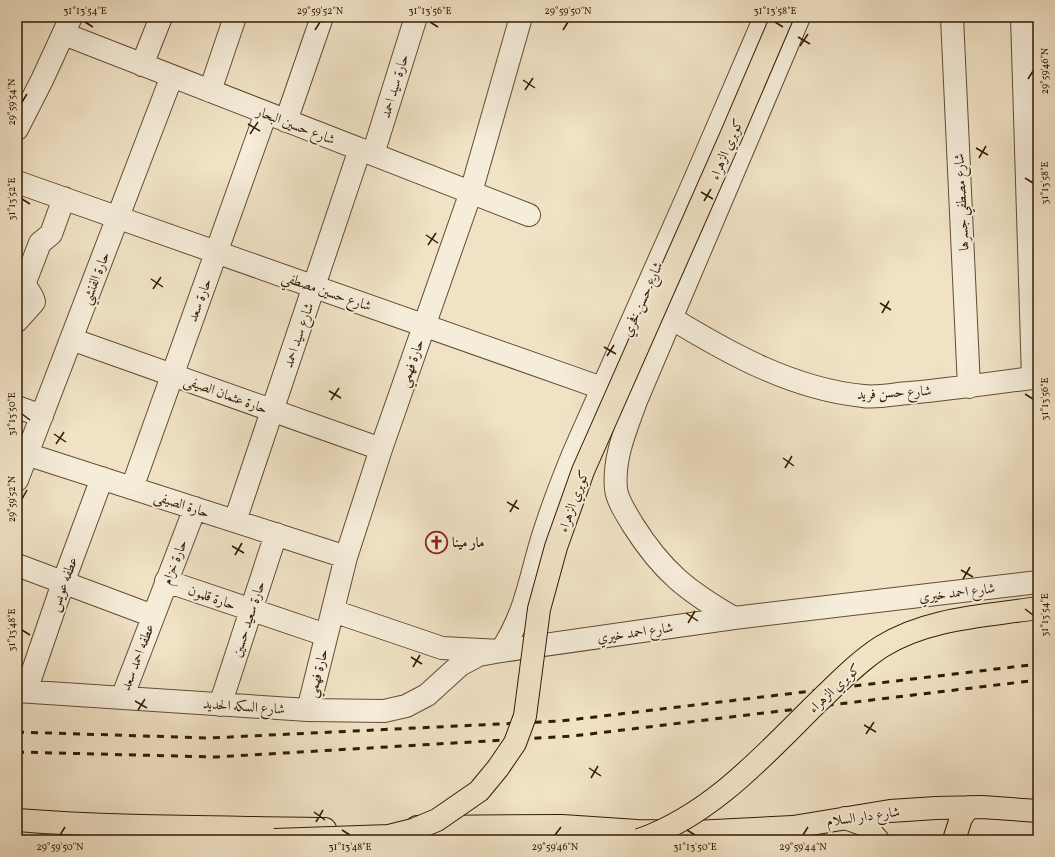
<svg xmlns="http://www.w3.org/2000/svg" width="1055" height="857" viewBox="0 0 1055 857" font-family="Vollkorn,Amiri,serif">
<rect width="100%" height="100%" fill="#f0e2c5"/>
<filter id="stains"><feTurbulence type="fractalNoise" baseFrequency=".005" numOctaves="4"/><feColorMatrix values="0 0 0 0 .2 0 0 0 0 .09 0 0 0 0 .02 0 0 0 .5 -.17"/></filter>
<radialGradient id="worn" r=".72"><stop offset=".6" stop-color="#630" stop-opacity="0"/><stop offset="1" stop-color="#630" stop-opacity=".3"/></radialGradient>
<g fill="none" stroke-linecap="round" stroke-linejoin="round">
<defs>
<path id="minor" d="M 952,17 L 969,387
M 1022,17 L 1033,378
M 64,34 L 529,215
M 142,65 L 161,17
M 210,91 L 235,17
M 286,121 L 322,17
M 17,129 L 42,80 L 71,17
M 373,154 L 416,17
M 17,182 L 616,393
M 671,318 C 730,354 793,389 863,396 C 878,398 894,394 909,393 C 952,389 995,383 1038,377
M 17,321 L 34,302 C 33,295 26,290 25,282 L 40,243 L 51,234 L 64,198
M 71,339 L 381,449
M 17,407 L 42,416
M 17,451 L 346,557
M 17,480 L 172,76
M 132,488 L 266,113
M 235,521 L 360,149
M 17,565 L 153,616
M 166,581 L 326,635
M 333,611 L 442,648 L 501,651 L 734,618 L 1038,582
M 734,618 C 687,591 662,571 633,525 C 627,515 617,500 616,489 C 613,458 626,429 636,401 L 799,17
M 17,691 L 308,710 L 384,711 L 406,706 L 427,695 L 460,665 L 479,655 L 501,651 C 526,612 529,582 542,539 C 551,510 562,481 574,452 L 693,184 L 765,17
M 26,691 L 63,583 L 102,478
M 122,698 L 195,508
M 220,705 L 276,534
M 308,710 L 346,557 L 381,449 L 471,192 L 521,17"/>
<path id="major" d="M 845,818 L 865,825 L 878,840
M 17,820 C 119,828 222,827 325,829
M 417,827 L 562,826 L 637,831 L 694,832 L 793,827 L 890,811 L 936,808 L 982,807 L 1038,811
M 954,840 L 961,818 L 969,807"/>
</defs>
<use href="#minor" stroke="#624d31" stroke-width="24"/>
<use href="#major" stroke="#321b00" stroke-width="24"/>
<use href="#minor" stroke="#f5ecd9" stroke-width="22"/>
<use href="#major" stroke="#f0e2c5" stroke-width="22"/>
<path stroke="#321b00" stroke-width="3" stroke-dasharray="7 7" stroke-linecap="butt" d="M 17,732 L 209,738 L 561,721 L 1038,664
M 17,752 L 216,757 L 573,736 L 1038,680"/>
<defs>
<path id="major-bridge" d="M 274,840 L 389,836 L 413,830 L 437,820 L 479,791 L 498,768 L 515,743 L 525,716 L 539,609 L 556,547 L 583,471 L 731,136 L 782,17
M 639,840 C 713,814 765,754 819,701 C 839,682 858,662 881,647 C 927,618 985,616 1038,608"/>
</defs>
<use href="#major-bridge" stroke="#321b00" stroke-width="24" stroke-linecap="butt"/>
<use href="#major-bridge" stroke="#f0e2c5" stroke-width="22"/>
</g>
<path fill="none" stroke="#321b00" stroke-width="1.5" d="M 85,22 L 93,27M 430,22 L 438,27M 775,22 L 783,27M 315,30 L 320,22M 563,30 L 568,22M 798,37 L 810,44M 800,46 L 808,34M 1028,79 L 1033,71M 523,80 L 535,88M 525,90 L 533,78M 22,102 L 27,94M 248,124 L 260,131M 250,134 L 258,122M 976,148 L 988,155M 979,158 L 986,146M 1025,178 L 1033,183M 701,192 L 713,199M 22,199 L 30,204M 704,201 L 711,189M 426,235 L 438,243M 428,245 L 436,233M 151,279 L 163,287M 153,289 L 161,277M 880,303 L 891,310M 882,313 L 889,301M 604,347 L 616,354M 607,356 L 614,345M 329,391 L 341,398M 1025,394 L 1033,399M 331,400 L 339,388M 22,414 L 30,420M 54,434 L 66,442M 56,444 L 64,432M 783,458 L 794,466M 785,468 L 792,456M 22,499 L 27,490M 507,502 L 519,509M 510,512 L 517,500M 232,546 L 244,553M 235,555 L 242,543M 961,570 L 973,577M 963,579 L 970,567M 1025,609 L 1033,615M 686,613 L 698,621M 688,623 L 695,611M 22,630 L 30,635M 411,657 L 422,664M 413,667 L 420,655M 135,701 L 147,708M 138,710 L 145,699M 864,725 L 876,732M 866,734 L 874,722M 589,768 L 601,776M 591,778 L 598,766M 314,812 L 325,820M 316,822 L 323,810M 342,830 L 350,835M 687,830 L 695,835M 60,835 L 65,827M 555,835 L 561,827M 803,835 L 808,827"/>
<defs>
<symbol id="church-ring" viewBox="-11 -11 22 22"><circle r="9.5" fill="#f5ecd9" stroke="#8f2418" stroke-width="1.5"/><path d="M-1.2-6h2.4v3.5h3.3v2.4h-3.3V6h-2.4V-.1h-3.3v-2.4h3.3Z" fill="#8f2418"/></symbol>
</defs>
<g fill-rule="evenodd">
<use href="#church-ring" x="424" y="530" width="25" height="25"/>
</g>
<g text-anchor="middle" stroke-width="4" stroke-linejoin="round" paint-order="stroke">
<g font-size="14" fill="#321b00" stroke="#f5ecd9">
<text transform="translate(394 86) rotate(-73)" y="5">حارة سيد احمد</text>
<text transform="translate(296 125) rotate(21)" y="5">شارع حسين البحار</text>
<text transform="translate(726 149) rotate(-67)" y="5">كوبري الزهراء</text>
<text transform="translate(961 202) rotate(-93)" y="5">شارع مصطفي جسرها</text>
<text transform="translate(95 278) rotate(-69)" y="5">حارة الفنشي</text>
<text transform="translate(327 291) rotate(19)" y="5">شارع حسين مصطفي</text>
<text transform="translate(642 299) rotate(-66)" y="5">شارع حسن فخري</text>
<text transform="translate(199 300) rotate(-70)" y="5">حارة سعد</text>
<text transform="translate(298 335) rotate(-71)" y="5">شارع سيد احمد</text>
<text transform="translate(411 363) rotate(-71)" y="5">حارة فهمي</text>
<text transform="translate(894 392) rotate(-3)" y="5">شارع حسن فريد</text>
<text transform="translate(226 394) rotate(20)" y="5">حارة عثمان الصيفى</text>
<text transform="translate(573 501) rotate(-70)" y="5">كوبري الزهراء</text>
<text transform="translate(182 504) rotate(18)" y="5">حارة الصيفى</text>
<text transform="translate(174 562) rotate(-69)" y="5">حارة خزام</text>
<text transform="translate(63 584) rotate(-70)" y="5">عطفه عويس</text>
<text transform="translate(957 592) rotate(-7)" y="5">شارع احمد خيري</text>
<text transform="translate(212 597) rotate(19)" y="5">حارة قلمون</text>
<text transform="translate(248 619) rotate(-72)" y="5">حارة سعيد حسين</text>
<text transform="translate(635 632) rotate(-8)" y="5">شارع احمد خيري</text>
<text transform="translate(137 657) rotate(-69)" y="5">عطفه احمد سعد</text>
<text transform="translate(317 673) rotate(-76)" y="5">حارة فهمي</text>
<text transform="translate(834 688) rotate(-43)" y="5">كوبري الزهراء</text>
<text transform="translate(244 706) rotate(4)" y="5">شارع السكه الحديد</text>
<text transform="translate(863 816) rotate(-8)" y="5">شارع دار السلام</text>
</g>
<g font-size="14" font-weight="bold" fill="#321b00" stroke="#f5ecd9" text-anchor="start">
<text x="452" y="547">مار مينا</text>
</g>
</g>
<rect width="1055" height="857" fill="none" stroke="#f0e2c5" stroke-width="44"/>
<rect x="22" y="22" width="1011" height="813" fill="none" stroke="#321b00" stroke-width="1.5"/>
<g font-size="10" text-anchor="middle" fill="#321b00">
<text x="85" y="14">31°13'54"E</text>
<text x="320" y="14">29°59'52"N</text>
<text x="430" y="14">31°13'56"E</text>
<text x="568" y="14">29°59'50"N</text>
<text x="775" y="14">31°13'58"E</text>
<text transform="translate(1044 71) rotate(-90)" y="4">29°59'46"N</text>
<text transform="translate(11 102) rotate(-90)" y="4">29°59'54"N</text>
<text transform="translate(1044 183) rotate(-90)" y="4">31°13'58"E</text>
<text transform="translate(11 199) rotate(-90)" y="4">31°13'52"E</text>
<text transform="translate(1044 399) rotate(-90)" y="4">31°13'56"E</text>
<text transform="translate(11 414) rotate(-90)" y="4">31°13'50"E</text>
<text transform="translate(11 499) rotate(-90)" y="4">29°59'52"N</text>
<text transform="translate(1044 615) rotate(-90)" y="4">31°13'54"E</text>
<text transform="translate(11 630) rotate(-90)" y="4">31°13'48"E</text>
<text x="60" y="850">29°59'50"N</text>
<text x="350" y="850">31°13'48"E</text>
<text x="555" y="850">29°59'46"N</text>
<text x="695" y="850">31°13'50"E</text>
<text x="803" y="850">29°59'44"N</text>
</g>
<rect width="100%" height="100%" filter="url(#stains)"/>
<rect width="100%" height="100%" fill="url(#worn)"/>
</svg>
